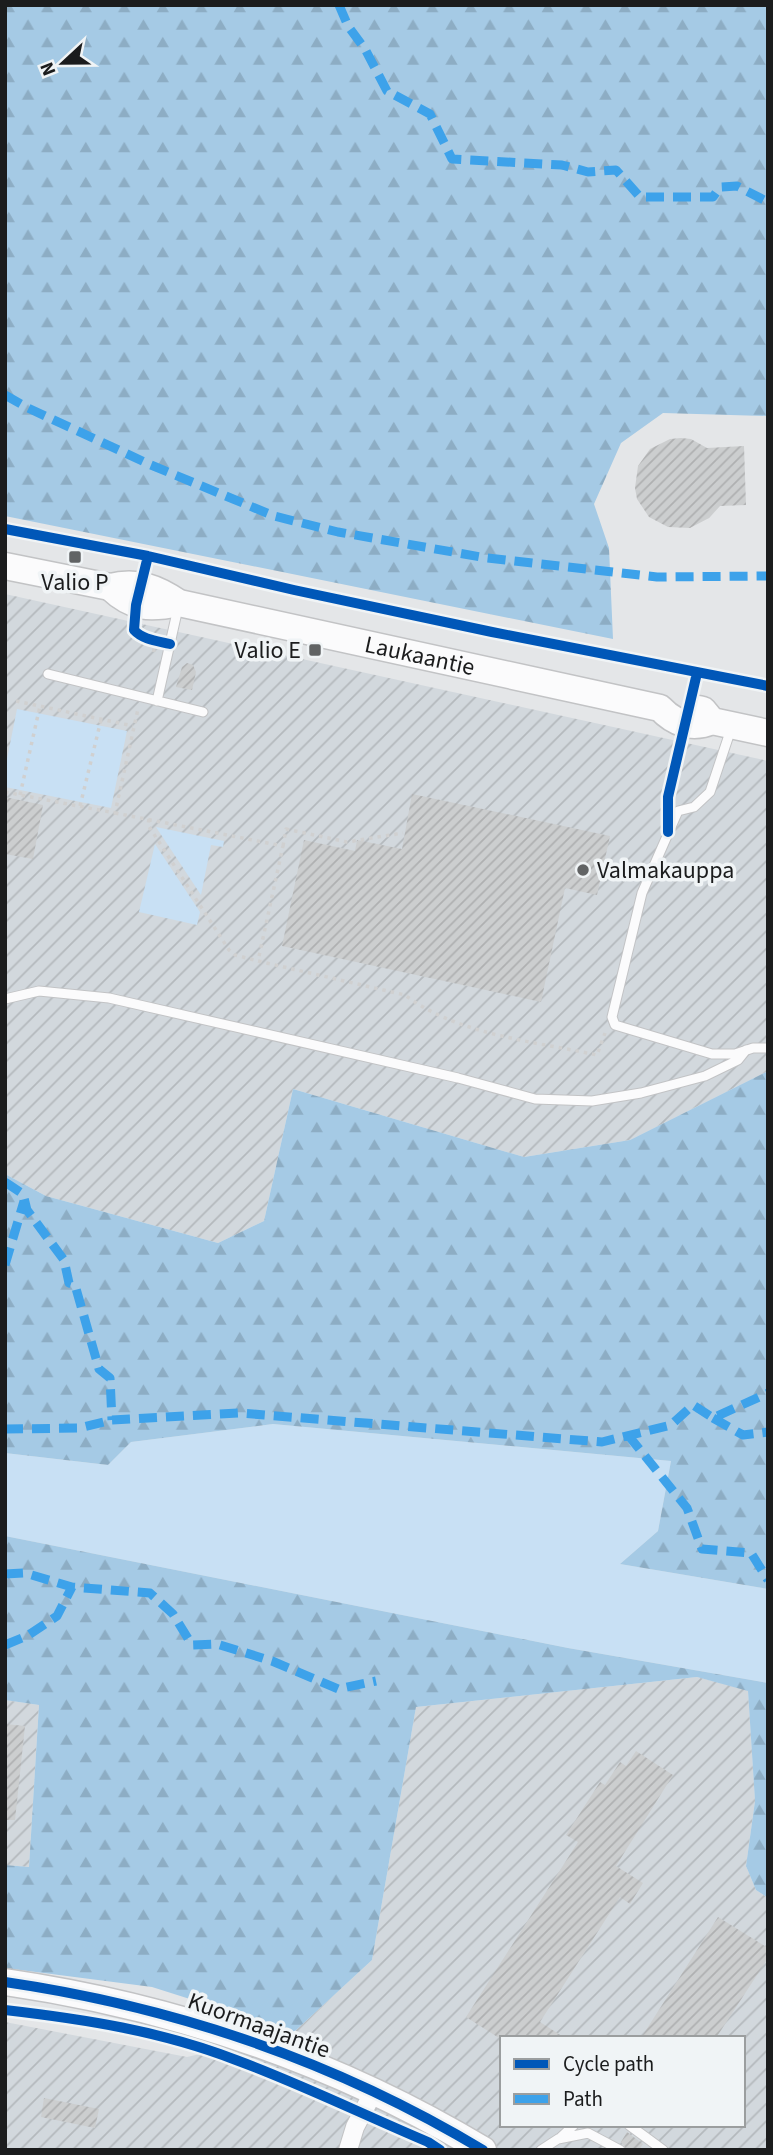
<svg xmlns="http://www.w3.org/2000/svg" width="773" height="2155" viewBox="0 0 773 2155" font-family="'Source Sans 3',sans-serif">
<defs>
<pattern id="industrial-furrows" width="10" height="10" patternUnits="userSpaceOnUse" patternTransform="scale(1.75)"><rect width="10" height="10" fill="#d2d8dd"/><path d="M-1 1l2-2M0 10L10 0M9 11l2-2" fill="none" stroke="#b4b9bd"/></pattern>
<pattern id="forest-firs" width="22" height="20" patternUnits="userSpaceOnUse" patternTransform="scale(1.75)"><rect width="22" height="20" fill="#a5cae5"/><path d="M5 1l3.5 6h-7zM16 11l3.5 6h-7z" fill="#8dadc4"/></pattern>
<pattern id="building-hatch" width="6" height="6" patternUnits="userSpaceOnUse" patternTransform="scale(1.75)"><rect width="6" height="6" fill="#cccecf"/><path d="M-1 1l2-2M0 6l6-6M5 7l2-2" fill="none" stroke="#afb0b1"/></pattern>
</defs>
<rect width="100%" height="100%" fill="#e4e6e8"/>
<path fill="url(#industrial-furrows)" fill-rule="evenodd" d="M 5,594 L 768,761 L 768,1071 L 630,1140 L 524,1157 L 293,1089 L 264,1221 L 218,1243 L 46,1196 L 5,1174 Z
M 697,1677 L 748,1690 L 755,1801 L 746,1866 L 756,1890 L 768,1898 L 768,2150 L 5,2150 L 5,2022 L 187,2057 L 294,2032 L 372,1960 L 416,1707 ZM 502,2038 L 743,2038 L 743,2125 L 502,2125 Z
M 5,1700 L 39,1705 L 29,1867 L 5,1865 Z"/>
<path fill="#c8e0f4" d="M 17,709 L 127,731 L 111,808 L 5,787 L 5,769 Z
M 156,827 L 224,841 L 223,847 L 211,845 L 201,895 Z
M 155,844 L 200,912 L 197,925 L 139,912 Z
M 273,1424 L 671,1461 L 658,1531 L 620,1564 L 768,1589 L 768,1683 L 568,1648 L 5,1536 L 5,1453 L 108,1465 L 131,1442 Z"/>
<path fill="url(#forest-firs)" d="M 5,5 L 768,5 L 768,416 L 663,413 L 621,443 L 594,504 L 609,548 L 613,639 L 5,516 Z
M 768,1071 L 768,1589 L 620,1564 L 658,1531 L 671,1461 L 273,1424 L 131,1442 L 108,1465 L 5,1453 L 5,1174 L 46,1196 L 218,1243 L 264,1221 L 293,1089 L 524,1157 L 630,1140 Z
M 5,1536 L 568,1648 L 768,1683 L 768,1898 L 756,1890 L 746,1866 L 755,1801 L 748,1691 L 697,1677 L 416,1707 L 372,1960 L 294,2032 L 152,1987 L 5,1968 L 5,1865 L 29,1867 L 39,1705 L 5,1700 Z"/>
<path fill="url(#building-hatch)" d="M 681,438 L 691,439 L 707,448 L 744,446 L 746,505 L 720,506 L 709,518 L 690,528 L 668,527 L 649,517 L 637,499 L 635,488 L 638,466 L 650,449 L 670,439 Z
M 187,663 L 193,665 L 196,672 L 192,690 L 176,687 L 182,667 Z
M 412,794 L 610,836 L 597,895 L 565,888 L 541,1002 L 282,946 L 304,840 L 355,851 L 357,840 L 402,849 Z
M 5,797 L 43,805 L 33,859 L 5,854 Z
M 5,1724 L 25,1726 L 15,1820 L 5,1820 Z
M 636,1751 L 673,1775 L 616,1866 L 643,1883 L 630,1904 L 620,1897 L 540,2022 L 565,2038 L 499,2038 L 466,2017 L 578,1842 L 566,1835 L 600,1782 L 605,1785 L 620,1762 L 626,1766 Z
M 718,1917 L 768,1948 L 768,1958 L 716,2038 L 641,2038 Z
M 44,2098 L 99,2109 L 95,2128 L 41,2117 Z
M 627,2132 L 643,2144 L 639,2150 L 627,2150 L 621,2142 Z"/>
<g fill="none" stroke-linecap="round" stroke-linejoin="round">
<defs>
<path id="lane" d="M 48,674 L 203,712
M 157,701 L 178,608
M 731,729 L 710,792 L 694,807 L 678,811 L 642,893 L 612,1017 L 615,1025 L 712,1054 L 735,1054 L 753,1048 L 768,1048
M 5,999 L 39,991 L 109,998 L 458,1078 L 535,1099 L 592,1101 L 641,1093 L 705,1076 L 738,1060 L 746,1050
M 629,2125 L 663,2150
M 560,2138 L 574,2125
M 541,2150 L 558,2139 L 588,2133 L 620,2150"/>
<path id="street" d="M 348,2150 L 355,2127 L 374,2091"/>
<g id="secondary">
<path id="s1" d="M 5,566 L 110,587 C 137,580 157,588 179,603 L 660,708 C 674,723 692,730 712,721"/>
<path d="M 110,587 C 133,609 150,609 179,603"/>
<path d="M 699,709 L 703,710 L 712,721 L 768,733"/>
<path d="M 5,1982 C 176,2007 335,2061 483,2150"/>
</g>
</defs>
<use href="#lane" stroke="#c2c3c5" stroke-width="11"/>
<use href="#street" stroke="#c2c3c5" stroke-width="20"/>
<use href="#secondary" stroke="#c2c3c5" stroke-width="29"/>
<path stroke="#d0d0d0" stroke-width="3.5" stroke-dasharray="3.5 5" stroke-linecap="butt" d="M 153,640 L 154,652
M 16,701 L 133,726
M 5,792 L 115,813 L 138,709
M 20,795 L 40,706
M 80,806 L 101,720
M 115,813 L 283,846 L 258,961 L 405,995 C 458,1035 532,1041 597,1055 L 605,1033
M 149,819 L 148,825 L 229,950 L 235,955 L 258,961
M 283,846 L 286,829 L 347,842 L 403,833"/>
<use href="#lane" stroke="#fbfbfc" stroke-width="9"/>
<use href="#street" stroke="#fbfbfc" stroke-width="18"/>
<use href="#secondary" stroke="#fbfbfc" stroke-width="26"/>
<path stroke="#3da2ea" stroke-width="9" stroke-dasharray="18 9" stroke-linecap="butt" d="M 339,5 L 348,26 L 365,49 L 387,91 L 430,114 L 452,159 L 562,165 L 588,172 L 616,170 L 640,197 L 713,197 L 720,187 L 737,186 L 768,202
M 5,395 L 28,408 L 151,465 L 274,516 L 338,532 L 487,558 L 657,577 L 768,576
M 5,1182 L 23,1194 L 27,1210 L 64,1260 L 69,1283 L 75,1285 L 99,1369 L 110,1378 L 112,1420
M 5,1265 L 24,1201
M 713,1418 L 743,1435 L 768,1432
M 5,1429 L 79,1428 L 112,1420 L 240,1413 L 602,1442 L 671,1425 L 693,1405 L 713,1418 L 768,1393
M 628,1435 L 687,1508 L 702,1549 L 751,1553 L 768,1580
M 5,1574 L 25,1573 L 72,1587 L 150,1593 L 173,1614 L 192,1645 L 217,1644 L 272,1661 L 338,1689 L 376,1681
M 5,1645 L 27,1636 L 57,1616 L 72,1587"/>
<defs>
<path id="cycleway" d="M 5,529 L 148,556 L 294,590 L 492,632 L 768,686
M 148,556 L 136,605 L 134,630 C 143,640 158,641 170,644
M 668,832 L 668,797 L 697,673
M 5,1982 C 176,2007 335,2061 483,2150
M 5,2010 C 83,2019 162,2031 236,2060 C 301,2084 364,2115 428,2142 L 440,2150"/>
</defs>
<use href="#cycleway" stroke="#f0f4f6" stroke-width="15"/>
<use href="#cycleway" stroke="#0057b8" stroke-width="10"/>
</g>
<g fill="#616364" stroke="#f0f4f6" stroke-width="2.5">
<rect x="68" y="550" width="14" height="14" rx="3.5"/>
<rect x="308" y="643" width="14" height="14" rx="3.5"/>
<circle cx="583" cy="870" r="7"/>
</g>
<g text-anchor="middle" stroke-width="7" stroke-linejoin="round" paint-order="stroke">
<g font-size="24" fill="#1b1c1d" stroke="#f0f4f6">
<text x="75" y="590">Valio P</text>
<text x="301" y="658" text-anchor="end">Valio E</text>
<text x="597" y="878" text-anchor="start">Valmakauppa</text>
</g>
<g font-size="24" fill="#1b1c1d" stroke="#f0f4f6">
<text dy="8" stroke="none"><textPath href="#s1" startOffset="427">Laukaantie</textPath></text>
<text transform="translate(259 2025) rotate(20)" y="8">Kuormaajantie</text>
</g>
</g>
<rect width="773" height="2155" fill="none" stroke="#1b1c1d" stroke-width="14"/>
<rect x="500" y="2036" width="245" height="91" fill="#f0f4f6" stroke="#9b9e9f" stroke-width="2"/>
<rect x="514" y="2059" width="35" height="10" fill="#0057b8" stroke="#9b9e9f" stroke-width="2"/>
<text x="563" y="2071" font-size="21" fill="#1b1c1d">Cycle path</text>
<rect x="514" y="2094" width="35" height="10" fill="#3da2ea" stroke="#9b9e9f" stroke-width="2"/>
<text x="563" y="2106" font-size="21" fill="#1b1c1d">Path</text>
<g transform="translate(63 63) rotate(248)" stroke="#f0f4f6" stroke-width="5" paint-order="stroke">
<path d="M0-5L12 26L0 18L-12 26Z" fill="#1b1c1d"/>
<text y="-10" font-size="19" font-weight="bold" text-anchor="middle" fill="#1b1c1d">N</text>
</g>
</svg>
